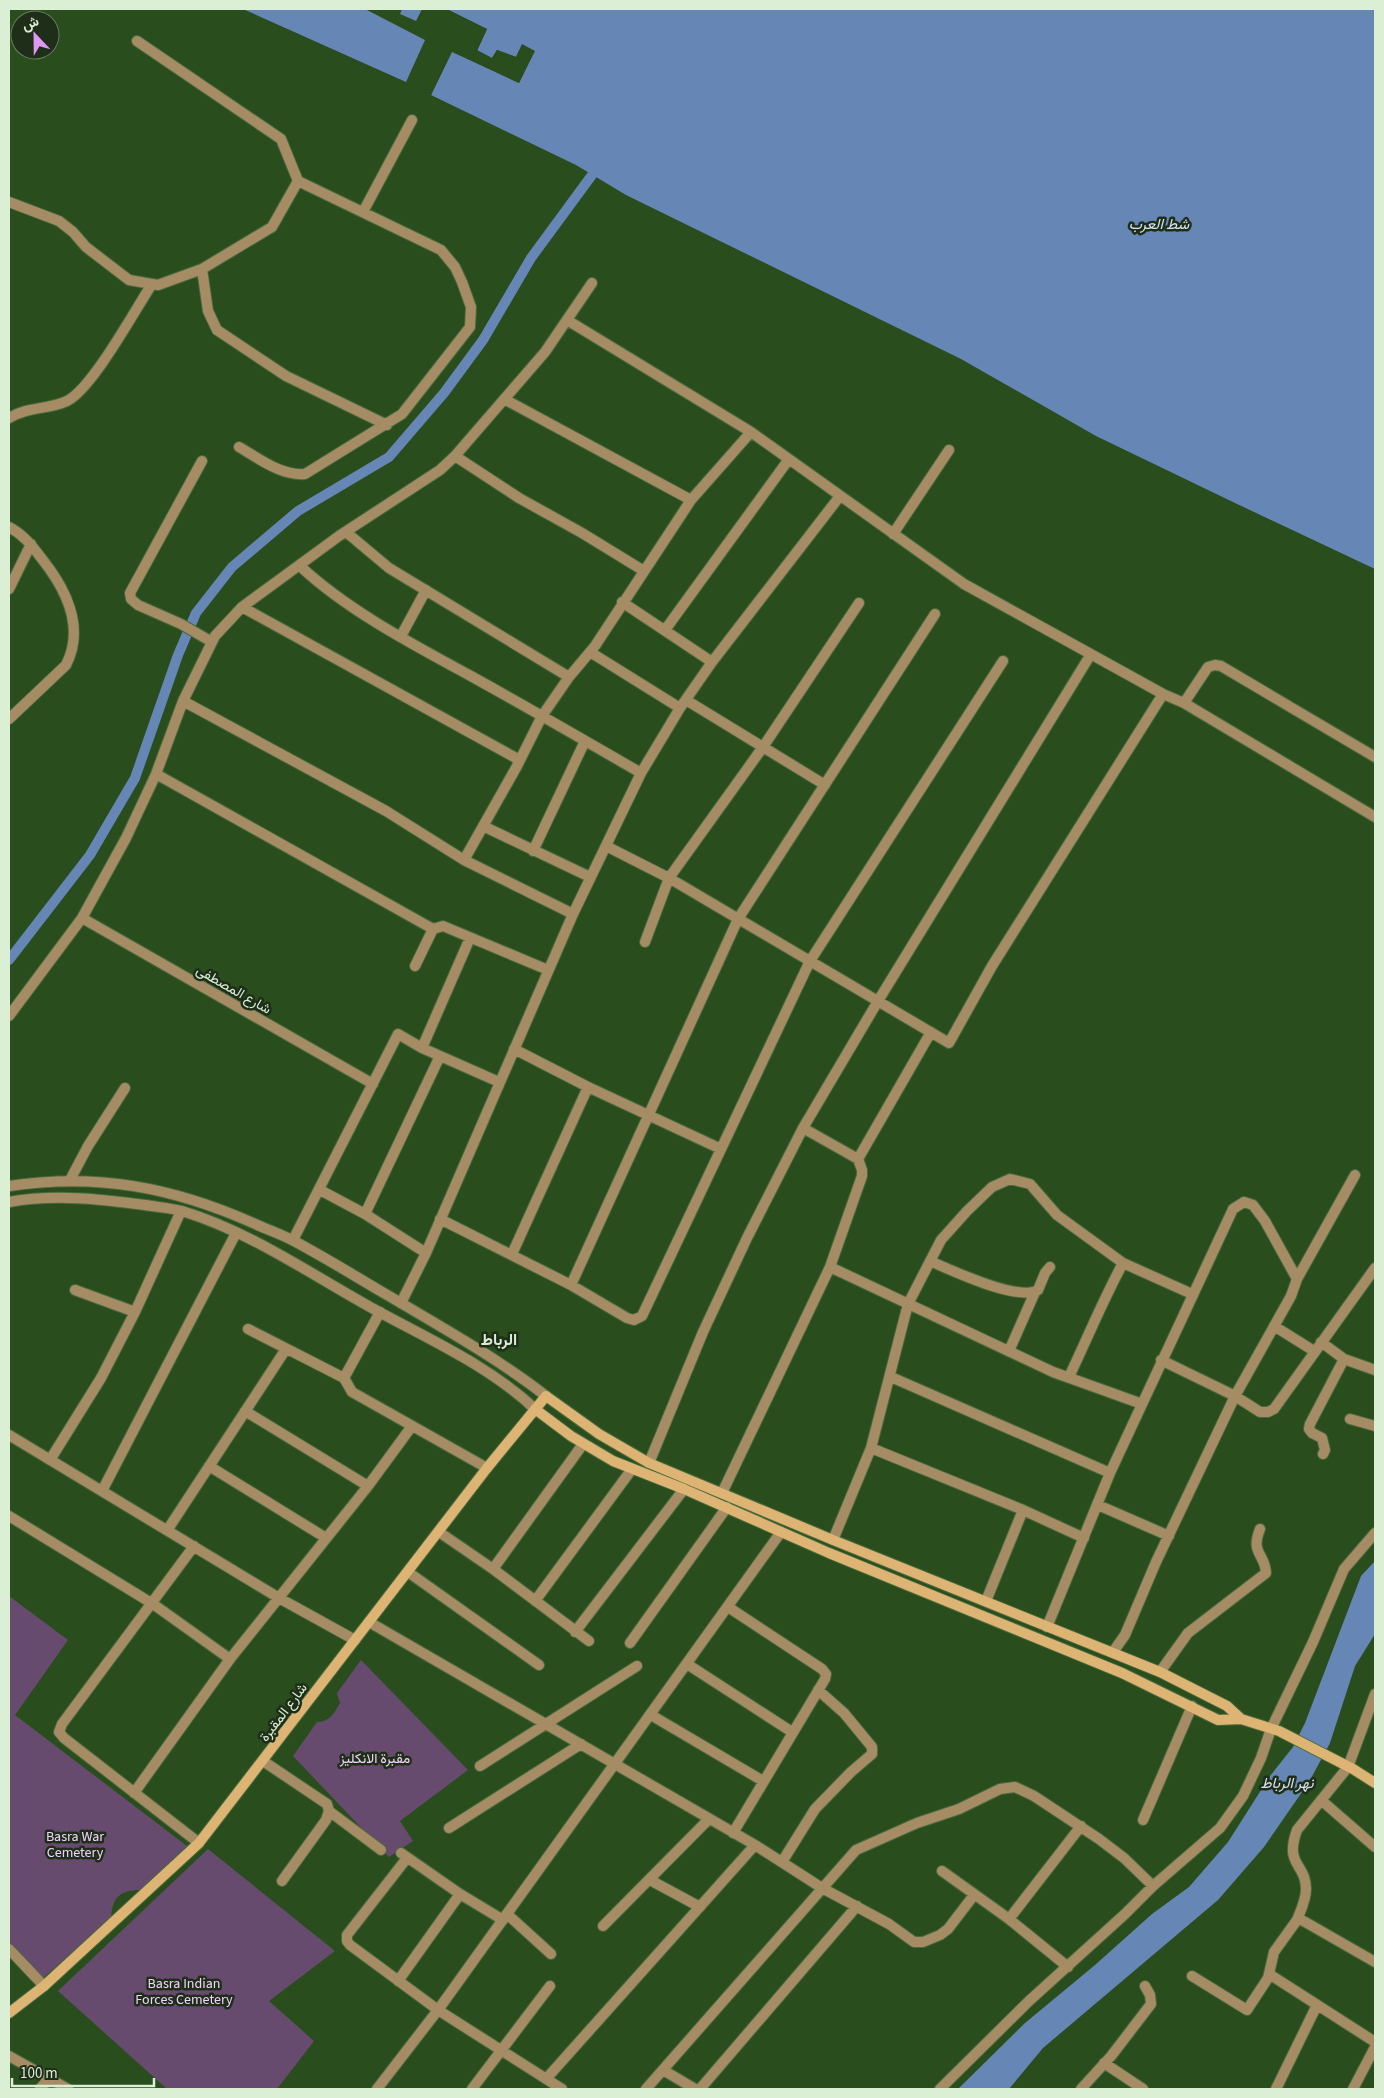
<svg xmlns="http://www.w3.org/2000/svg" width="1384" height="2098" viewBox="0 0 1384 2098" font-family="'Source Sans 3',Vazirmatn,sans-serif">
<rect width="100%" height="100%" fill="#294d1c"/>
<path fill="#674b6f" d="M 9,1596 L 68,1640 L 15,1715 L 187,1846 L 140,1890 C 120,1890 112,1898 111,1918 L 42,1979 L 9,1943 Z
M 361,1660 L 468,1770 L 400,1821 L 413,1841 L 389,1857 L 293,1756 L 317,1722 C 330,1722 334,1713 340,1703 L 337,1693 Z
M 208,1849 L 335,1951 L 269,2001 L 314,2041 L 277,2089 L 167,2089 L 58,1991 Z"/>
<path fill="#6686b6" d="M 243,9 L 365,9 L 425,40 L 406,82 Z
M 402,9 L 422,9 L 416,21 L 400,14 Z
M 447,9 L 1375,9 L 1375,569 L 1235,503 L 1096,436 L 961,359 L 626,195 L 576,165 L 431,95 L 452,51 L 519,83 L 534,51 L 522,45 L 516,57 L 497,50 L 492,58 L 477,51 L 487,29 Z
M 1375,1561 L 1375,1634 L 1355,1666 L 1330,1743 L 1309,1782 L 1264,1847 L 1218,1900 L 1043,2048 L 1009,2089 L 958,2089 L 1025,2023 L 1095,1965 L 1152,1914 L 1189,1887 L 1228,1842 L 1270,1776 L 1293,1747 L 1305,1723 L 1361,1576 Z"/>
<path fill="#294d1c" d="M 445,9 L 487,29 L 477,50 L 492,58 L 497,50 L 516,57 L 522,44 L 535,51 L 519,83 L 452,52 L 431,95 L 428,95 L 451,49 L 518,79 L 531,52 L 523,48 L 517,59 L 498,53 L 492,60 L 476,53 L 475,50 L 484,30 Z"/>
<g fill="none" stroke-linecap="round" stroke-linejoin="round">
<path stroke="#6686b6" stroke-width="10" d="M 9,960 L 90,855 L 135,778 L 178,655 L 196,613 L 232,567 L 298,511 L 389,457 L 444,393 L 483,340 L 531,258 L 592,175"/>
<defs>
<path id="minor" d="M 9,202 L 59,221 L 73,232 L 86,247 L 129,280 L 158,285 L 202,269 L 272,227 L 298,181 L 281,139 L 137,41
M 363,212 L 412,120
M 202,269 L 208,311 L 217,330 L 286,376 L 387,425
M 567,320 L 751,432 L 964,584 L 1163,694 L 1184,703 L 1375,817
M 504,399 L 691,500
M 9,418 C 29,406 48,410 67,401 C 92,389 135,310 152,284
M 239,447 C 260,459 281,476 305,474 L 402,414 L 470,327 L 471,307 L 462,282 L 455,267 L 441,250 L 298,181
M 455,456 L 519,498 L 582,533 L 644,571
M 202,461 L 130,593 L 131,599 L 138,605 L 181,624 L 212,642
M 9,527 C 24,535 32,546 42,559 C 66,589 85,628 66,665 L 9,719
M 346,532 L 389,568 L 569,677
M 893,534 L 949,450
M 300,566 C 347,610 412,644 469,675 C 527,707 584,740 641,773
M 9,589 L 31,544
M 622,602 L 712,662
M 242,607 L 516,758 L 518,762
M 665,630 L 789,459
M 401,636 L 426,590
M 590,652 L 680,708
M 686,700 L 825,785
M 183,701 L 386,811 L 464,860 L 573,914
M 1184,703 L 1208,667 L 1215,665 L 1221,666 L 1375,757
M 156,774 L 433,929
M 483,826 L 590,877
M 606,846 L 669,878 L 949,1043 L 992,966 L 1163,694
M 533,851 L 585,741
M 464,860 L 517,766 L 542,716 L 569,677 L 595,646 L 691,500 L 751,432
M 82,918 L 373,1084
M 645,942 L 669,878 L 763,747 L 859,603
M 415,966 L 433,929 L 443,926 L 548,970
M 9,1016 L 82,918 L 126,838 L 156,774 L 183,701 L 215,636 L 242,607 L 339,536 L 440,470 L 455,456 L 545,352 L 592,283
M 422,1048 L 470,938
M 514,1049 L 588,1087 L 721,1149
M 858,1159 L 931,1032
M 70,1180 L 88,1146 L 125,1088
M 320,1190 L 365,1214 L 426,1253
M 365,1214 L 440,1056
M 440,1219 L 571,1285 L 627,1318 L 634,1320 L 642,1316 L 810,961 L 1003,661
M 293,1240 L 398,1034 L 422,1048 L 499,1082
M 512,1254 L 588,1087
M 930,1261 C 951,1270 1018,1302 1038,1290 L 1045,1273 L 1050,1267
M 830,1267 L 1053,1372 L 1142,1404
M 1297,1279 L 1355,1175
M 571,1285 L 738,919 L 935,614
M 75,1290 L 135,1312
M 401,1303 L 426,1253 L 573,914 L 641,773 L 680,708 L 712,662 L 840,496
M 1274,1326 L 1314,1351
M 248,1329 L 344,1378 L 352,1392 L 487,1468
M 1321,1342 L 1344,1359 L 1375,1370
M 1009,1351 L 1035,1292
M 1161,1360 L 1235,1396 L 1260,1412 L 1268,1412 L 1274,1409 L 1375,1268
M 891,1377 L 1110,1473
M 1069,1377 C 1087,1339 1103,1300 1123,1263
M 344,1378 L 380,1312
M 245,1411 L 368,1486
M 1350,1419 L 1375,1426
M 9,1435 L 279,1598 L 355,1640
M 871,1448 L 1023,1510 L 1084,1538
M 1323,1454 L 1325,1450 L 1322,1438 L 1312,1433 L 1309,1429 L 1310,1424 L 1344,1359
M 50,1460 L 101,1378 L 135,1312 L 181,1211
M 649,1463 L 703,1332 L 747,1238 L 803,1128 L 878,1001 L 1091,654
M 209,1466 L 326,1538
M 102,1491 L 236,1233
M 722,1493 L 830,1267 L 862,1176 L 862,1170 L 858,1159 L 803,1128
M 1098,1505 L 1169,1536
M 9,1516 L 153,1604 L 230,1659
M 168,1529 L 286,1349
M 439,1532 L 493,1569 L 589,1641
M 833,1540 L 871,1448 L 908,1304 L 941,1240 L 967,1211 L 992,1187 L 1010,1179 L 1030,1184 L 1057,1215 L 1123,1263 L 1192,1294
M 194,1546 L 62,1724 L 59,1732 L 64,1738 L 199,1843
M 493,1569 L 583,1444
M 408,1572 L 539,1665
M 535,1601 L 632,1469
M 986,1601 L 1023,1510
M 728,1607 L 822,1669 L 826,1674 L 825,1679 L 733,1833
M 369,1622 L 755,1845 L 822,1888 L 889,1924 L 914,1942 L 923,1942 L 940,1935 L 948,1929 L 974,1895
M 1047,1627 L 1110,1473 L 1233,1209 L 1244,1202 L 1253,1205 L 1265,1221 L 1297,1279 L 1291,1296 L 1235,1396 L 1156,1562 L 1125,1635 L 1113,1652
M 575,1632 L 684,1489
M 630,1643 L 727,1507
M 687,1664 L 792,1732
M 1160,1672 L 1188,1633 L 1266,1573 C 1265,1553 1250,1554 1260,1529
M 651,1715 L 763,1781
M 263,1761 L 327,1804 L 329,1811 L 381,1850
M 480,1766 L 637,1666
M 134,1793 L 230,1659 L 368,1486 L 412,1426
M 1321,1800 L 1375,1847
M 1143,1820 L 1192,1706
M 449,1828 L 581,1744
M 401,1853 L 460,1894 L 503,1920
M 407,1858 L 347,1935 L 347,1941 L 350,1945 L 438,2010 L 562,2089
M 782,1862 L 815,1809 L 851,1772 L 872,1754 L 872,1747 L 844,1713 L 818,1690
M 942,1871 L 1009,1919 L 1068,1967
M 650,1880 L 700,1907
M 282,1881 L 326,1820 L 329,1811
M 507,1914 L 551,1954
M 1009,1919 L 1081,1826
M 1297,1920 C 1301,1910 1306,1900 1306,1889 C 1306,1863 1284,1866 1297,1830 L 1348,1767
M 603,1926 L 709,1819
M 9,1949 L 44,1986
M 1269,1974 L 1375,2042
M 1192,1976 L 1247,2010 L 1268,1978 L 1274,1952 L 1297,1920 L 1300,1919 L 1375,1962
M 398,1981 L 460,1894
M 9,2056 L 68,2089
M 1104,2063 L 1143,2089
M 663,2070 L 695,2089
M 546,2079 L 755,1845
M 40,2089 L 49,2078
M 472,2089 L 550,1986
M 646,2089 L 856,1850 L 917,1823 L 959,1809 L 1000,1789 L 1015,1787 L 1034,1796 L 1099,1839 L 1124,1858 L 1153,1886
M 700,2089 L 857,1906
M 940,2089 L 1029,2001 L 1125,1914 L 1153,1886 L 1220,1828 L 1243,1796 L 1261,1758 L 1271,1729 L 1313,1642 L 1344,1569 L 1375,1533
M 1081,2089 L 1112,2055 L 1151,2004 L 1150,1995 L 1145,1986
M 1276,2089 L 1317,2005
M 1353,2089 L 1375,2047"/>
<path id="tertiary" d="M 9,1186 C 97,1173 172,1187 253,1223 C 266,1229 281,1234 294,1241 C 326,1258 358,1278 389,1296 C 443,1328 497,1358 546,1396
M 9,1202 C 54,1194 100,1199 145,1205 C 157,1207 170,1208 182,1211 C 254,1233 316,1278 381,1313 C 435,1342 490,1367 535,1409
M 1348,1767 L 1375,1694
M 377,2089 L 438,2010 L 781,1532"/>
<path id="secondary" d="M 535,1409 L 571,1436 L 613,1461 L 684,1489 L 829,1553 L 1122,1673 L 1218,1720 L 1241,1719 L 1279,1731 L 1353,1769 L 1375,1783
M 9,2013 L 44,1986 L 199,1843 L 487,1468 L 546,1396 L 599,1434 L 649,1463 L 833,1540 L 1160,1672 L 1227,1706 L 1241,1719"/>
</defs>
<use href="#minor" stroke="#496a3d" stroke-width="12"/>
<use href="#tertiary" stroke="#496a3d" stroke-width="12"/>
<use href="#secondary" stroke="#496a3d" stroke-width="12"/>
<use href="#minor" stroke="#a68c64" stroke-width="10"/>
<use href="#tertiary" stroke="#a68c64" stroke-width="10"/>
<use href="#secondary" stroke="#ddb473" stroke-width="10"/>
</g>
<g text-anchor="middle" stroke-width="5" stroke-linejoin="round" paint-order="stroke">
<g font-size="14" fill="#daefd3" stroke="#1e2e19">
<text transform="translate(234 989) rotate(30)" y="5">شارع المصطفى</text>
<text transform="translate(283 1712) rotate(-53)" y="5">شارع المقبرة</text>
</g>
<g font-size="14" fill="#f3d3fd" stroke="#1e2e19">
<text x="375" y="1763">مقبرة الانكليز</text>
<text x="75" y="1841">Basra War<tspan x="75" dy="16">Cemetery</tspan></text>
<text x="184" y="1988">Basra Indian<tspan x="184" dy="16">Forces Cemetery</tspan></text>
</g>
<g font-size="15" font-style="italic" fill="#d9e2f1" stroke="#1e2e19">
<text x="1159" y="229">شط العرب</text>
<text x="1287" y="1788">نهر الرباط</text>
</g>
<g font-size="16" font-weight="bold" fill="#daefd3" stroke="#1e2e19">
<text x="499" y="1345">الرباط</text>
</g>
</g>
<rect width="1384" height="2098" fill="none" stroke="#daefd3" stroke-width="20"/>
<g transform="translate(35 35) rotate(338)"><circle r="24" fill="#1e2e19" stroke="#697b63"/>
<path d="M0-4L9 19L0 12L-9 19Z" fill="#de98f3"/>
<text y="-8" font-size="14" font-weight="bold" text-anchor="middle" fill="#daefd3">ش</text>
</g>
<path d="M12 2078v8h142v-8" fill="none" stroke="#daefd3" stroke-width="2.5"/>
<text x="20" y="2078" font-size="15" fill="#daefd3" stroke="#1e2e19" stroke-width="4" paint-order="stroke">100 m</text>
</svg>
